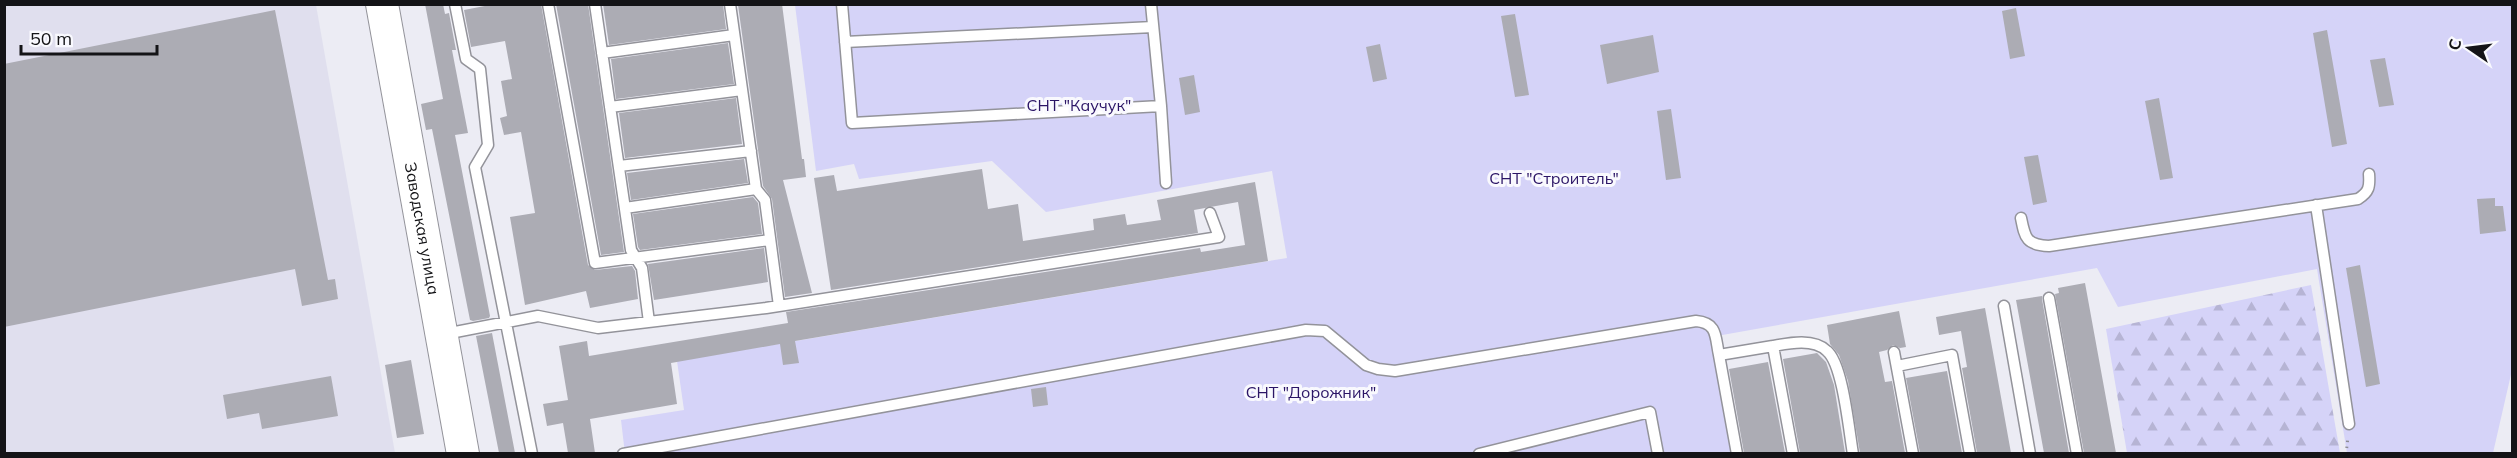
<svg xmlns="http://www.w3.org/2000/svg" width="2517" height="458" viewBox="0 0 2517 458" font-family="Mulish,sans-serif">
<defs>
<pattern id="forest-firs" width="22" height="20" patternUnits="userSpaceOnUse" patternTransform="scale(1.5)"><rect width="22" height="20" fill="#d5d3f8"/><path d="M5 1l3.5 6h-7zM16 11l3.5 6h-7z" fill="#b6b4d4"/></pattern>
</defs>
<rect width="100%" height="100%" fill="#ececf4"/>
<path fill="#e0dfee" d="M 4,5 L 316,5 L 395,453 L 5,453 Z"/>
<path fill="url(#forest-firs)" d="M 2311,285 L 2340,453 L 2127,453 L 2106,329 Z"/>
<path fill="#d5d3f8" d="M 795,5 L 2512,5 L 2512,370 L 2493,453 L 2347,453 L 2317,269 L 2118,307 L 2097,268 L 1711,337 L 1731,453 L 625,454 L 621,420 L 684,410 L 677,361 L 1287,258 L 1272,171 L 1046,212 L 992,161 L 859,179 L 854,164 L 816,171 Z"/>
<path fill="#acacb4" d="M 425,4 L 443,4 L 445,14 L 449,13 L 456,50 L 452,50 L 468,133 L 455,135 L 490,316 L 489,318 L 473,321 L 470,320 L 432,129 L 426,130 L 421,104 L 443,99 Z
M 495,4 L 541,4 L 588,265 L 595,270 L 632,266 L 635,271 L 638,299 L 590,308 L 586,291 L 525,305 L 510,217 L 535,213 L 521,132 L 504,135 L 500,118 L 507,116 L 501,81 L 512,79 L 505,41 L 471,47 L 464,10 Z
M 556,4 L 588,4 L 624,252 L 601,255 Z
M 603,4 L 723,4 L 726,29 L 609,45 Z
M 782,4 L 802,159 L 804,159 L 806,177 L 783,180 L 812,293 L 785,297 L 772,199 L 763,186 L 738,5 Z
M 2016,8 L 2025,56 L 2010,59 L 2002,11 Z
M 275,10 L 328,280 L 335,279 L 338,299 L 302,306 L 295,269 L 4,327 L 4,64 Z
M 1515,14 L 1529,95 L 1515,97 L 1501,16 Z
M 2327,30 L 2347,144 L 2332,147 L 2313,33 Z
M 1653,35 L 1659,72 L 1607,84 L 1600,45 Z
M 728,43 L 734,84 L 616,99 L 611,59 Z
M 1380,44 L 1387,79 L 1373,82 L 1366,47 Z
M 2385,58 L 2394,105 L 2379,107 L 2370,60 Z
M 1194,75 L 1200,112 L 1185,115 L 1179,78 Z
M 736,98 L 742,144 L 625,158 L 619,113 Z
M 2159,98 L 2173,178 L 2160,180 L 2145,101 Z
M 1671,109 L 1681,178 L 1666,180 L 1657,111 Z
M 2038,155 L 2047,202 L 2033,205 L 2024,157 Z
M 744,159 L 748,183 L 631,200 L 627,173 Z
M 982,169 L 988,209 L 1018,204 L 1023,241 L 1094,230 L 1093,219 L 1125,214 L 1127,225 L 1161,220 L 1157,200 L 1255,182 L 1268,261 L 795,341 L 799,363 L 783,365 L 780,344 L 671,363 L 677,404 L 590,419 L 595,453 L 568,453 L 563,423 L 547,426 L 543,404 L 568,400 L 559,346 L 587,341 L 589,356 L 788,323 L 786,312 L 1200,248 L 1201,252 L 1245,245 L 1238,202 L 1194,210 L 1198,233 L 831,290 L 814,178 L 834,175 L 837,191 Z
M 753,197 L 758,203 L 762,234 L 640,250 L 638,247 L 633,214 Z
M 2495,198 L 2495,206 L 2503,206 L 2506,231 L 2480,234 L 2477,199 Z
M 764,248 L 768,282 L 654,300 L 648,264 Z
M 2360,265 L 2380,384 L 2366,387 L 2346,268 Z
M 2085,283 L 2116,453 L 2084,453 L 2055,294 L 2059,293 L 2058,288 Z
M 2042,296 L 2042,299 L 2069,453 L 2044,453 L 2016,300 Z
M 1985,308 L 2011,453 L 1977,453 L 1962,368 L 1967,367 L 1961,331 L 1939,335 L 1936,317 Z
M 1899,311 L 1906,347 L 1900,348 L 1893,345 L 1887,350 L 1879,352 L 1885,382 L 1892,381 L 1905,453 L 1860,453 L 1848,381 L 1839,355 L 1830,344 L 1827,325 Z
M 492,333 L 515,453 L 499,453 L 476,336 Z
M 1817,353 L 1826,362 L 1834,385 L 1845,453 L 1800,453 L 1783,359 Z
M 411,360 L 424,434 L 397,438 L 385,365 Z
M 1768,362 L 1785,453 L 1744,453 L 1729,369 Z
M 1947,371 L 1962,453 L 1920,453 L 1906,378 Z
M 331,376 L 338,416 L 262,429 L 259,413 L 227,419 L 223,395 Z
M 1046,387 L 1048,405 L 1033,407 L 1031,389 Z"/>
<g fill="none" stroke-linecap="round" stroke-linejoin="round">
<defs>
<path id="lane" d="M 455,4 L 466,59 L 480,69 L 488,145 L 475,167 L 532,454
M 548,4 L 595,263 L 770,240
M 595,4 L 631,250 L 642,268 L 649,322
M 730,4 L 756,189 L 765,200 L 779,306
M 842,4 L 852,123 L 1161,106 L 1151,4
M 845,42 L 1153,27
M 602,53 L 734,35
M 1161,106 L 1166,183
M 610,107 L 742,90
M 619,166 L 751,151
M 2316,205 L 2349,424
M 625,208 L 756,189
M 2021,218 C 2025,238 2026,245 2049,246 L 2358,199 C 2369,192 2370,187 2369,174
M 2049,298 L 2077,454
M 2004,306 L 2030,454
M 445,334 L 538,316 L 598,328 L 766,308 L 1219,237 L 1210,213
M 1773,346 C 1789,343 1814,338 1827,351 C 1843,364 1849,431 1853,454
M 1894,352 L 1913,454
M 1897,366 L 1952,355 L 1970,454
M 623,454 L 1306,330 L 1325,331 L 1366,365 L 1378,369 L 1395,371 L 1696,321 C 1718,323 1715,337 1719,355
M 1479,454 L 1650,412 L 1658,454
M 1737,454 L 1719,355 L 1773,346 L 1793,454"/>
<g id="secondary">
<path id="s1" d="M 382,4 L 463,454"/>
</g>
</defs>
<use href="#lane" stroke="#93939a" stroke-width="13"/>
<use href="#secondary" stroke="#93939a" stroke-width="34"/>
<path stroke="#8d8d93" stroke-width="3" stroke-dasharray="1.5 4.5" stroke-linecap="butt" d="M 2346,454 L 2348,437"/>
<use href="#lane" stroke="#fff" stroke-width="10"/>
<use href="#secondary" stroke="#fff" stroke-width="32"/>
</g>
<g text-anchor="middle" stroke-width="6" stroke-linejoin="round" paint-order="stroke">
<g font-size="16" fill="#2b1566" stroke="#f9f9fe">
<text x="1079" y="111">СНТ "Каучук"</text>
<text x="1554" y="184">СНТ "Строитель"</text>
<text x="1311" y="398">СНТ "Дорожник"</text>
</g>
<g font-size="16" fill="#141417" stroke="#f9f9fe">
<text dy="6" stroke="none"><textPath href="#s1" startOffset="228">Заводская улица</textPath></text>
</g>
</g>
<rect width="2517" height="458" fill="none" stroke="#141417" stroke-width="12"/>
<g transform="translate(2469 48) rotate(284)" stroke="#f9f9fe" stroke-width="4.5" paint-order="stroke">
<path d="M0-4.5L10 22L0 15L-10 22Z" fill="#141417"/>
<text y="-9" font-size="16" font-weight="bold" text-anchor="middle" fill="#141417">С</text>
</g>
<path d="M21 45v9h136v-9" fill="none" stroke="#141417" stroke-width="3"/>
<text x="30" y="45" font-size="18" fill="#141417" stroke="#f9f9fe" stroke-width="4.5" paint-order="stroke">50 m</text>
</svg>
